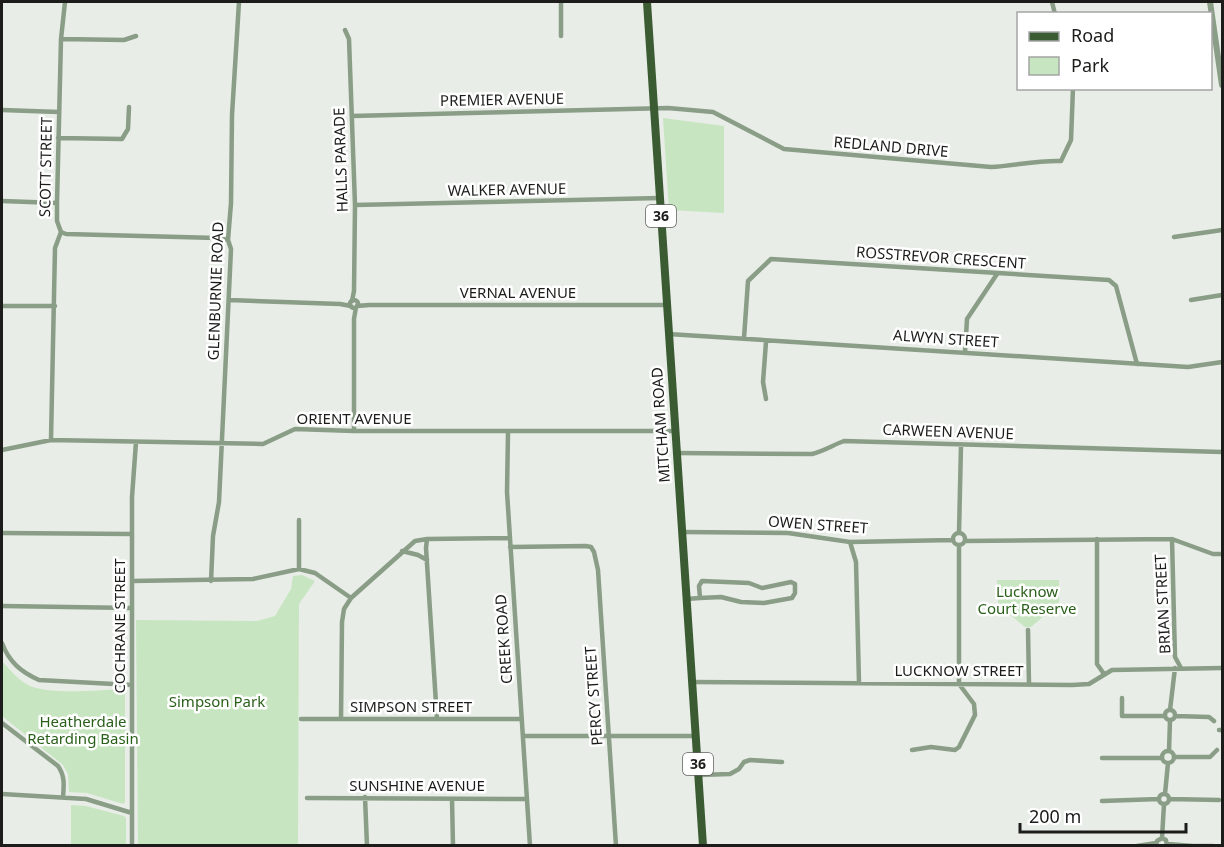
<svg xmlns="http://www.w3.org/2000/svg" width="1224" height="847" viewBox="0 0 1224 847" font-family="'Noto Sans',sans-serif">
<rect width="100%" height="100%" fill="#e8ede7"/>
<path fill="#c8e5c1" d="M 663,118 L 724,126 L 724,213 L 669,210 Z
M 302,575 L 315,581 L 299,604 L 298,845 L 138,845 L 136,620 L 257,621 L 275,616 L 291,589 L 293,576 Z
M 997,580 L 1059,580 L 1059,603 L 1031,627 L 1025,627 L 998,605 Z
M 2,661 C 10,670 19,681 30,686 C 53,695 99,690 125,689 L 125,802 L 123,804 L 87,793 L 69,792 L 68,774 L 63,765 L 2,716 Z
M 71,805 L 86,806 L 124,816 L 126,818 L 126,845 L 71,845 Z"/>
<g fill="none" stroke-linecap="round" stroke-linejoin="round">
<path stroke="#8a9d86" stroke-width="4.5" d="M 1052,2 L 1055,14
M 345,30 L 349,39 L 355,205 L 354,291 L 352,301
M 561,36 L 561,2
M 61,39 L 124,40 L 136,36
M 2,110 L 59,112
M 352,116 L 668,108 L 713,112 L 784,149 L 991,167 C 1014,166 1037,160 1061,161 L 1071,140 L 1073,88
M 58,138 L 122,139 L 128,129 L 129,107
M 2,201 L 57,203
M 355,205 L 660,198
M 61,232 L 66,234 L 217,238 L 228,240
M 1174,237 L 1222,230
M 229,300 L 340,304 L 351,306
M 1191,300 L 1222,295
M350 304a4 4 0 1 1 8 0a4 4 0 1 1-8 0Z
M 2,306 L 55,306
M 357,306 L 369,305 L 666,305
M 668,334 L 1188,367 L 1222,362
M 744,338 L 748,281 L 771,259 L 1109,280 L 1116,286 L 1137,364
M 766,342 L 763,382 L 766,399
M 965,352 L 967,319 L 997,274
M 354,431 L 354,319 L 356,307
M 508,432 L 507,492 L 530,846
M 51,440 L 55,248 L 61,232 L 57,221 L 57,203 L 61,39 L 65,2
M 2,450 L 51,440 L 263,444 L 295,429 L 354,431 L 674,431
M 676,453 L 812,454 C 824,451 833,445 844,441 L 1222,452
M 299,520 L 299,569
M 682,532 L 788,533 L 850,542 L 953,540
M 2,533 L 132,534
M 959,533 L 961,445
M953 539a6 6 0 1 1 12 0a6 6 0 1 1-12 0Z
M 427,539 L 426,548 L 437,719
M 1097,539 L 1097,664 L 1104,674
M 1172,539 L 1175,657 L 1181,668
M 965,541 L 1172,539 L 1213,554 L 1222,554
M 850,542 L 856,562 L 859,683
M 510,547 L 586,546 L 591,547 L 594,552 L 598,570 L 616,846
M 402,551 L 418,555 L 427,560
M 132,581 L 253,579 L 299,569 L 315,573 L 351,598
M 211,581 L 213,536 L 219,502 L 231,249 L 228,240 L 231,203 L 232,115 L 239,2
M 686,599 L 700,598 L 699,586 L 702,581 L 749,583 L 762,588 L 791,582 L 795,584 L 795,593 L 792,598 L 764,603 L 741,602 L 721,597 L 700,598
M 2,606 L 132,608
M 1028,630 L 1029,684
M 2,643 C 9,662 21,672 39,680 L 132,685
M 692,682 L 1072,685 L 1089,684 L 1112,670 L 1222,668
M 1122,698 L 1122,716 L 1165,716
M 1170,710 L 1175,668
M1165 715a5 5 0 1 1 10 0a5 5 0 1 1-10 0Z
M 1175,716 L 1209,717 L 1214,721
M 301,719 L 522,719
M 341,719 L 342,622 L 344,609 L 351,598 L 415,541 L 427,539 L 509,538
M 2,723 L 58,766 C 65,776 64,785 63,797
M 1219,730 L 1222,730
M 523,736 L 696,736
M 912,750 L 931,747 L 955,750 L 959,747 L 975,715 L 974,704 L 959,684 L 959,545
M 1169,751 L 1170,720
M1162 757a6 6 0 1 1 12 0a6 6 0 1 1-12 0Z
M 1174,757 L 1210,757 L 1217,750
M 1102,758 L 1162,758
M 699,775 L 730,774 L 739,769 L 744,762 L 750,760 L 782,762
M1159 799a5 5 0 1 1 10 0a5 5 0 1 1-10 0Z
M 2,794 L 86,799 L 132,813
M 1165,794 L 1168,763
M 365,797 L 367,846
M 307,798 L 527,799
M 452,799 L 453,846
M 1169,799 L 1219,800
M 1102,801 L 1159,799
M 1162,838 L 1164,804
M 1168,844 L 1193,846
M 132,846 L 132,497 L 136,442
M 1137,846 L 1156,843
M 1156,846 L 1157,841 L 1162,838 L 1166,840 L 1167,846
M 1194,846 L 1213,846"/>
<path stroke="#8a9d86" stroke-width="6" d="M 1210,2 L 1222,85"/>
<path stroke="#3b5b33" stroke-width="8" d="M 647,2 L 703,846"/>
</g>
<g text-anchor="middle" stroke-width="5" stroke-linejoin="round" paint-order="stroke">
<g fill="#fff" stroke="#60615f" stroke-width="1.5">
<rect x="646" y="205" width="30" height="22" rx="4.5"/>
<rect x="683" y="753" width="30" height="22" rx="4.5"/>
</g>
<g font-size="14" font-weight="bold" fill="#1c1d1b">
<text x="661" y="221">36</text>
<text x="698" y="769">36</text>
</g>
<g font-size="15" fill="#1c1d1b" stroke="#fff">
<text transform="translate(502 100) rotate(-1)" y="5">PREMIER AVENUE</text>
<text transform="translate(891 147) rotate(5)" y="5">REDLAND DRIVE</text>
<text transform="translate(341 160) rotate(-92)" y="5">HALLS PARADE</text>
<text transform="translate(46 167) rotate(-89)" y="5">SCOTT STREET</text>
<text transform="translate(507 190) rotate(-1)" y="5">WALKER AVENUE</text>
<text transform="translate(941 258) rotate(4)" y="5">ROSSTREVOR CRESCENT</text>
<text transform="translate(216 291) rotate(-88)" y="5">GLENBURNIE ROAD</text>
<text x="518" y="298">VERNAL AVENUE</text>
<text transform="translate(946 339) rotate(4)" y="5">ALWYN STREET</text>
<text x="354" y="424">ORIENT AVENUE</text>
<text transform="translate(661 425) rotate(-94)" y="5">MITCHAM ROAD</text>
<text transform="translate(948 432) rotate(2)" y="5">CARWEEN AVENUE</text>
<text transform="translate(818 525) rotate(4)" y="5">OWEN STREET</text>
<text transform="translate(1163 604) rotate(-93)" y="5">BRIAN STREET</text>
<text transform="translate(120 626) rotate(-90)" y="5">COCHRANE STREET</text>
<text transform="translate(504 639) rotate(-94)" y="5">CREEK ROAD</text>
<text x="959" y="676">LUCKNOW STREET</text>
<text transform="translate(594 696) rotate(-94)" y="5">PERCY STREET</text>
<text x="411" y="712">SIMPSON STREET</text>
<text x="417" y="791">SUNSHINE AVENUE</text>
</g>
<g font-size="15" fill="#295f19" stroke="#fff">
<text x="1027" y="597">Lucknow<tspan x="1027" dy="17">Court Reserve</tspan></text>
<text x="217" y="707">Simpson Park</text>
<text x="83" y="727">Heatherdale<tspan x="83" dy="17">Retarding Basin</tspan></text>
</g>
</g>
<rect width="1224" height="847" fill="none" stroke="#1c1d1b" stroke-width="6"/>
<rect x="1017" y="12" width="195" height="78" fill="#ffffff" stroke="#a4a5a4" stroke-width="1.5"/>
<rect x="1029" y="32" width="30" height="9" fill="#3b5b33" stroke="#a4a5a4" stroke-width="1.5"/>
<text x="1071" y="42" font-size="18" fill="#1c1d1b">Road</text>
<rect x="1029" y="57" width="30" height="18" fill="#c8e5c1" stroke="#a4a5a4" stroke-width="1.5"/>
<text x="1071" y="72" font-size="18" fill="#1c1d1b">Park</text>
<path d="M1020 823v9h166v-9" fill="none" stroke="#1c1d1b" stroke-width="3"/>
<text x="1029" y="823" font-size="18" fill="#1c1d1b" stroke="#ffffff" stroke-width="4.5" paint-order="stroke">200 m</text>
</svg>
